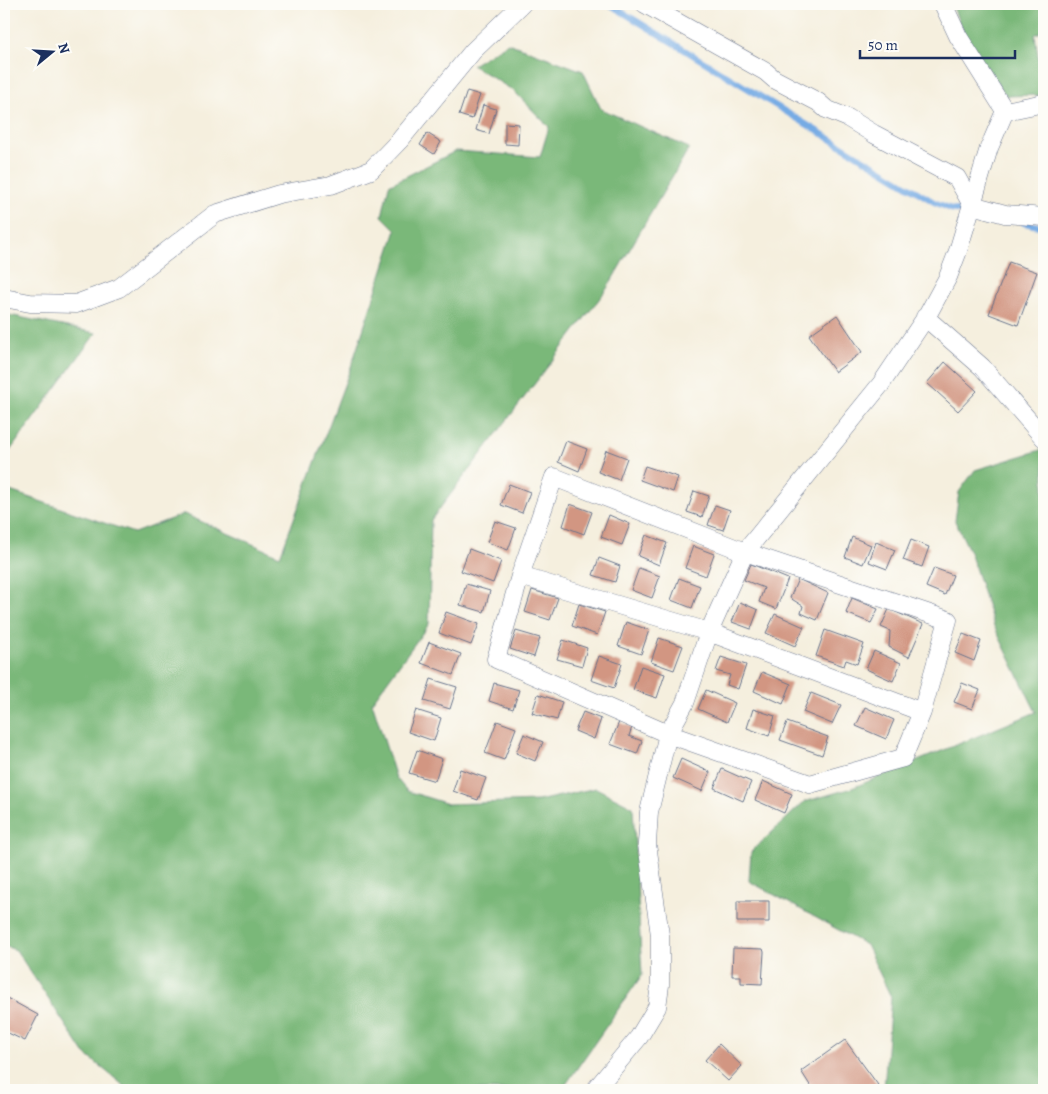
<svg xmlns="http://www.w3.org/2000/svg" width="1048" height="1094" viewBox="0 0 1048 1094" font-family="Alegreya,serif">
<rect width="100%" height="100%" fill="#fdfcf7"/>
<filter id="ink" filterUnits="userSpaceOnUse"><feTurbulence type="fractalNoise" baseFrequency=".02" numOctaves="2"/><feDisplacementMap in="SourceGraphic" scale="10" xChannelSelector="R" yChannelSelector="G"/><feConvolveMatrix kernelMatrix="1 2 1 2 8 2 1 2 1" color-interpolation-filters="sRGB"/></filter>
<filter id="wash" filterUnits="userSpaceOnUse"><feTurbulence type="fractalNoise" baseFrequency=".0096" numOctaves="4" result="noise"/><feDisplacementMap in="SourceGraphic" scale="20" xChannelSelector="R" yChannelSelector="G"/><feGaussianBlur stdDeviation="1.12" result="paint"/><feColorMatrix in="noise" values="0 0 0 0 0 0 0 0 0 0 0 0 0 0 0 0 0 1.4 0 .05"/><feComposite in="paint" operator="in"/></filter>
<g filter="url(#wash)">
<rect width="100%" height="100%" fill="#f5efde"/>
<path fill="#7ab879" stroke="#4a746c" d="M 952,4 L 1044,4 L 1044,30 L 1035,35 L 1044,95 L 1006,96 L 963,33 Z
M 508,43 L 583,71 L 601,109 L 689,148 L 606,290 L 431,520 L 429,624 L 372,702 L 396,778 L 407,791 L 448,804 L 538,801 L 596,788 L 633,807 L 642,975 L 562,1090 L 129,1090 L 84,1053 L 16,950 L 4,946 L 4,489 L 134,533 L 184,514 L 280,556 L 352,364 L 396,230 L 382,216 L 389,185 L 456,151 L 540,157 L 549,127 L 514,91 L 472,65 Z
M 9,315 L 96,333 L 4,459 L 4,316 Z
M 1044,449 L 1044,1090 L 884,1090 L 891,997 L 866,945 L 749,881 L 751,852 L 804,802 L 852,788 L 1036,712 L 994,626 L 970,552 L 955,521 L 959,492 L 975,470 Z"/>
<g fill="none" stroke-linecap="round" stroke-linejoin="round">
<path stroke="#76abe4" stroke-width="6" d="M 609,4 L 934,202 L 951,209 L 968,213
M 1024,223 L 1044,227"/>
</g>
<g id="blocks">
<path fill="#d29682" d="M 467,91 L 480,95 L 472,119 L 459,115 Z
M 483,105 L 496,109 L 489,134 L 476,130 Z
M 505,123 L 519,124 L 518,145 L 505,144 Z
M 427,133 L 441,142 L 434,154 L 420,145 Z
M 1009,262 L 1037,272 L 1018,325 L 989,314 Z
M 837,315 L 862,352 L 835,372 L 809,335 Z
M 945,362 L 977,391 L 958,411 L 927,383 Z
M 566,441 L 587,449 L 579,471 L 558,462 Z
M 606,450 L 627,458 L 619,480 L 598,472 Z
M 645,466 L 678,477 L 673,492 L 640,480 Z
M 509,484 L 530,492 L 522,513 L 501,505 Z
M 694,491 L 709,496 L 702,517 L 687,512 Z
M 570,504 L 592,512 L 584,534 L 563,526 Z
M 715,505 L 730,510 L 723,530 L 708,525 Z
M 609,515 L 630,524 L 622,545 L 601,537 Z
M 495,521 L 516,528 L 508,550 L 487,542 Z
M 646,535 L 667,543 L 659,565 L 638,556 Z
M 852,537 L 871,545 L 863,564 L 845,557 Z
M 911,540 L 929,547 L 922,567 L 903,560 Z
M 876,542 L 895,550 L 887,569 L 869,562 Z
M 693,546 L 714,554 L 706,576 L 685,568 Z
M 469,549 L 501,561 L 493,583 L 461,571 Z
M 599,558 L 620,566 L 615,582 L 593,575 Z
M 751,564 L 788,579 L 776,609 L 759,602 L 764,588 L 744,580 Z
M 639,568 L 660,576 L 652,598 L 631,590 Z
M 934,568 L 953,575 L 945,595 L 926,587 Z
M 679,578 L 700,586 L 692,608 L 671,600 Z
M 798,579 L 828,593 L 817,620 L 801,613 L 803,606 L 790,598 Z
M 466,584 L 490,591 L 484,612 L 460,605 Z
M 532,590 L 558,598 L 550,620 L 525,612 Z
M 852,598 L 878,609 L 871,623 L 846,613 Z
M 740,602 L 758,610 L 751,629 L 732,622 Z
M 579,604 L 605,612 L 597,635 L 572,626 Z
M 889,609 L 923,624 L 909,657 L 889,647 L 890,631 L 881,627 Z
M 446,612 L 479,624 L 471,645 L 439,633 Z
M 775,614 L 804,627 L 795,646 L 766,633 Z
M 626,622 L 649,630 L 641,654 L 618,646 Z
M 825,630 L 864,644 L 857,664 L 846,660 L 844,666 L 816,656 Z
M 516,631 L 540,638 L 534,657 L 510,649 Z
M 963,634 L 981,641 L 974,661 L 955,653 Z
M 659,638 L 683,646 L 674,670 L 651,662 Z
M 563,640 L 587,648 L 582,666 L 557,659 Z
M 429,642 L 461,654 L 453,675 L 421,663 Z
M 874,651 L 901,663 L 893,681 L 866,669 Z
M 599,656 L 622,664 L 614,688 L 591,680 Z
M 721,657 L 746,665 L 738,689 L 727,685 L 730,675 L 716,671 Z
M 641,666 L 665,674 L 657,698 L 633,690 Z
M 762,672 L 791,684 L 783,704 L 754,691 Z
M 431,679 L 457,687 L 450,709 L 424,701 Z
M 494,683 L 519,690 L 513,709 L 489,701 Z
M 962,683 L 980,690 L 972,709 L 954,702 Z
M 706,690 L 735,703 L 727,722 L 698,709 Z
M 811,693 L 841,705 L 832,724 L 803,712 Z
M 538,694 L 562,702 L 557,720 L 532,713 Z
M 865,707 L 894,720 L 886,739 L 856,726 Z
M 753,709 L 775,716 L 769,736 L 747,728 Z
M 416,710 L 441,718 L 434,741 L 408,732 Z
M 583,712 L 601,719 L 594,739 L 575,731 Z
M 497,721 L 516,728 L 504,760 L 485,753 Z
M 619,722 L 632,727 L 629,736 L 642,741 L 637,754 L 610,744 Z
M 787,722 L 828,737 L 822,755 L 780,740 Z
M 524,734 L 543,742 L 535,761 L 516,753 Z
M 417,750 L 442,759 L 435,781 L 409,773 Z
M 681,759 L 710,772 L 702,791 L 673,778 Z
M 460,769 L 486,778 L 478,800 L 453,791 Z
M 722,769 L 751,782 L 743,801 L 714,788 Z
M 763,781 L 792,794 L 784,813 L 755,800 Z
M 737,901 L 769,901 L 769,922 L 737,922 Z
M 733,948 L 763,949 L 764,952 L 762,984 L 741,983 L 741,976 L 732,976 Z
M 5,997 L 38,1015 L 25,1041 L 4,1031 L 4,1001 Z
M 845,1040 L 878,1085 L 872,1089 L 873,1090 L 813,1090 L 801,1071 Z
M 719,1044 L 742,1066 L 728,1081 L 705,1060 Z"/>
</g>
</g>
<g filter="url(#ink)">
<use href="#blocks" fill-opacity="0" stroke="#67728b" stroke-width="1"/>
<g fill="none" stroke-linecap="round" stroke-linejoin="round">
<defs>
<path id="minor" d="M 645,4 L 766,72 L 774,79 L 818,102 L 826,109 L 848,118 L 874,134 L 957,178 L 972,205 L 1005,214 L 1044,217
M 943,4 L 958,36 L 1005,111
M 1005,111 L 1044,103
M 4,298 L 30,303 L 76,304 L 119,288 L 215,214 L 279,194 L 331,185 L 371,170 L 400,140 L 473,51 L 522,4
M 925,317 L 982,367 L 1044,438
M 554,477 L 745,552 L 948,620 L 922,712 L 903,758 L 810,784 L 668,734 L 496,659 L 520,576 Z
M 520,576 L 709,632 L 922,712
M 595,1090 L 639,1037 L 657,1007 L 660,985 L 660,935 L 647,844 L 649,812 L 668,734 L 685,703 L 709,632 L 745,552 L 881,384 L 928,314 L 948,277 L 958,251 L 989,148 L 1005,111"/>
</defs>
<use href="#minor" stroke="#67728b" stroke-width="19"/>
<use href="#minor" stroke="#fff" stroke-width="18"/>
</g>
</g>
<rect width="1048" height="1094" fill="none" stroke="#fdfcf7" stroke-width="20"/>
<g transform="translate(52 52) rotate(72)" stroke="#fdfcf7" stroke-width="4" paint-order="stroke">
<path d="M0-4L9 19L0 12L-9 19Z" fill="#1b2f5e"/>
<text y="-8" font-size="14" font-weight="bold" text-anchor="middle" fill="#1b2f5e">N</text>
</g>
<path d="M860 50v8h155v-8" fill="none" stroke="#1b2f5e" stroke-width="2.5"/>
<text x="868" y="50" font-size="15" fill="#1b2f5e" stroke="#fdfcf7" stroke-width="4" paint-order="stroke">50 m</text>
</svg>
